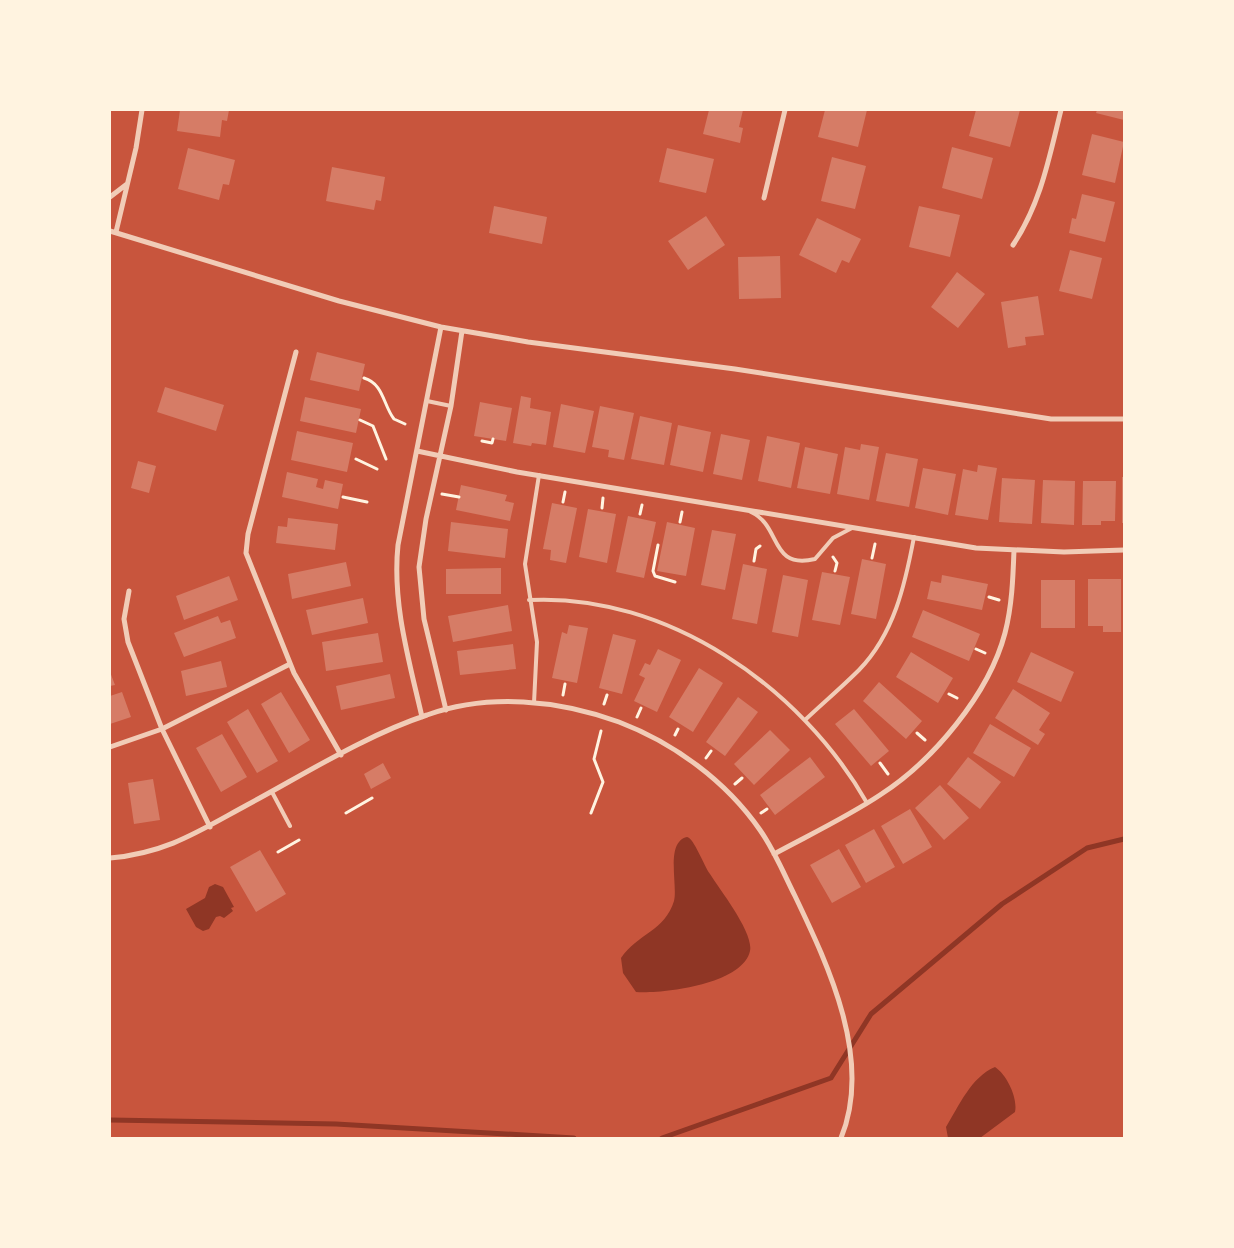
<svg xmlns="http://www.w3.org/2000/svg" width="1234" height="1248" viewBox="0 0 1234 1248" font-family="Georgia,serif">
<rect width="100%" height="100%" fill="#c8553d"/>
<path fill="#8f3625" d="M 687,837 C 694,838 704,866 710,874 C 720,890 754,933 750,951 C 743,984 663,994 636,992 L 623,973 L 621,958 C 637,934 665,931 674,901 C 678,885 665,842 687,837 Z
M 215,884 L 223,887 L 234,907 L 231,908 L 233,911 L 224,918 L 220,916 L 216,917 L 209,929 L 203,931 L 196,927 L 186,909 L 205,898 L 209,887 Z
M 995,1067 C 1007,1075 1018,1098 1015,1112 L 980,1138 L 948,1138 L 946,1127 C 959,1106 971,1077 995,1067 Z"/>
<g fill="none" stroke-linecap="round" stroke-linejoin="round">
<path stroke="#8f3625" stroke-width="5" d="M 110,1120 L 336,1124 L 574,1138
M 662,1138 L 831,1078 L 871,1014 L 1002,904 L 1087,848 L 1124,839"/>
</g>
<path fill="#d67c66" d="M 180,110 L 229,110 L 227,121 L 222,120 L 220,137 L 177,131 Z
M 709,110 L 743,110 L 739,127 L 743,128 L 740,143 L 703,134 Z
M 825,110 L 867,110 L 858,147 L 818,137 Z
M 976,110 L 1020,110 L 1010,147 L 969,136 Z
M 1097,110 L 1124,110 L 1124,120 L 1096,113 Z
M 1092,134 L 1124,142 L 1115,183 L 1082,175 Z
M 952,147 L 993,158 L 982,199 L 942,188 Z
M 188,148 L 235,160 L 229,185 L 223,184 L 219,200 L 178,189 Z
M 667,148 L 714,159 L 706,193 L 659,182 Z
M 832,157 L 866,166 L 855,209 L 821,201 Z
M 332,167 L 385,177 L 381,201 L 376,200 L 374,210 L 326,201 Z
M 1082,194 L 1115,202 L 1105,242 L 1069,233 L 1072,218 L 1076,219 Z
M 494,206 L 547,217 L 542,244 L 489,233 Z
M 919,206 L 960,215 L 950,257 L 909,247 Z
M 706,216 L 725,245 L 688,270 L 668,241 Z
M 817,218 L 861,239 L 849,263 L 842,260 L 836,273 L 799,255 Z
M 1070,250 L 1102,258 L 1092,299 L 1059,291 Z
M 780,256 L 781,298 L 739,299 L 738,257 Z
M 957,272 L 985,294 L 958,328 L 931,307 Z
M 1038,296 L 1044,335 L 1025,337 L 1026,345 L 1008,348 L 1001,302 Z
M 317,352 L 365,364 L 359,391 L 310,380 Z
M 165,387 L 224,405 L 216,431 L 157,412 Z
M 521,396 L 531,398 L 530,408 L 551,412 L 546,445 L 532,443 L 531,446 L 513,443 Z
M 305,397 L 361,409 L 356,433 L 300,421 Z
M 480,402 L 512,408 L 506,441 L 474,436 Z
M 561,404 L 594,411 L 585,453 L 553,447 Z
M 600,406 L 634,413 L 624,460 L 608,457 L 609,450 L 592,447 Z
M 640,416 L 672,423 L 664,465 L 631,459 Z
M 678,425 L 711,432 L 703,472 L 670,465 Z
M 297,431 L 353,443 L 347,472 L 291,460 Z
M 721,434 L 750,440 L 742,480 L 713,474 Z
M 767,436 L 800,443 L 791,488 L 758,481 Z
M 861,444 L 879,447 L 869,500 L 837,494 L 845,447 L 860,450 Z
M 805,447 L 838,454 L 830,494 L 797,488 Z
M 886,453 L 918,459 L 909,507 L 876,501 Z
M 138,461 L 156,466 L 149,493 L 131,488 Z
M 978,465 L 997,468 L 988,520 L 955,515 L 963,469 L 977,472 Z
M 923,468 L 956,474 L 948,515 L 915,508 Z
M 287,472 L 318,479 L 316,487 L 323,489 L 325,480 L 343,484 L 338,509 L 282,497 Z
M 1122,477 L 1124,477 L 1124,523 L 1122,523 Z
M 1002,478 L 1035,480 L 1032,524 L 999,522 Z
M 1043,480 L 1075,481 L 1074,525 L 1041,523 Z
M 1083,481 L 1116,481 L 1115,521 L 1101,521 L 1101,525 L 1082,525 Z
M 461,485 L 507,495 L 505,501 L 514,503 L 510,521 L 456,510 Z
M 552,503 L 577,508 L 566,563 L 550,560 L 551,550 L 543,549 Z
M 588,509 L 616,514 L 607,563 L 579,557 Z
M 628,516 L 656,522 L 644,578 L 616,572 Z
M 288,518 L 338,524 L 335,550 L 276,543 L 278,526 L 287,527 Z
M 451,522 L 508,529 L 505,558 L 448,551 Z
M 667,522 L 695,528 L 686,576 L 657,571 Z
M 712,530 L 736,534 L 725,590 L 701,585 Z
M 862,559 L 886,564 L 876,619 L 851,614 Z
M 346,562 L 351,586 L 292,599 L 288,574 Z
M 743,564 L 767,569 L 757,624 L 732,619 Z
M 501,568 L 501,594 L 446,594 L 446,569 Z
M 822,572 L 850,577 L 840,625 L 812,620 Z
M 783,575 L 808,580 L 798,637 L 772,632 Z
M 942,575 L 988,584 L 982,610 L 927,599 L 931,581 L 941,583 Z
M 229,576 L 238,600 L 184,620 L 176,596 Z
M 1088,579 L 1121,579 L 1121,632 L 1103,632 L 1103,626 L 1088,626 Z
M 1041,580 L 1075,580 L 1075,628 L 1041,628 Z
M 363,598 L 368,623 L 312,635 L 306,610 Z
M 508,605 L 512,631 L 453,642 L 448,616 Z
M 923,610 L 980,634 L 969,661 L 912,637 Z
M 218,616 L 221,623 L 230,620 L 236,638 L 184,657 L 174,633 Z
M 569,625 L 588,628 L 577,683 L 552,678 L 562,632 L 567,634 Z
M 378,633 L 383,662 L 326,671 L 322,642 Z
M 613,634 L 636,640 L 622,694 L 599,688 Z
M 513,644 L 516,669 L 460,675 L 457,651 Z
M 658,649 L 681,660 L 657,712 L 634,701 L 645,678 L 639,675 L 645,663 L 650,665 Z
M 911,652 L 953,678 L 938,703 L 896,677 Z
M 1031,652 L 1074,672 L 1061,702 L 1017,682 Z
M 221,661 L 227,687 L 186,696 L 181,671 Z
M 699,668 L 723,683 L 693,732 L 669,717 Z
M 110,672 L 115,685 L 110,686 Z
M 390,674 L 395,698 L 341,710 L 336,686 Z
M 879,682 L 922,721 L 906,739 L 863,701 Z
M 1013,689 L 1050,713 L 1039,730 L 1045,734 L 1038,745 L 995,718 Z
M 122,692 L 131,717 L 110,724 L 110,696 Z
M 281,692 L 310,740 L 289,753 L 261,704 Z
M 738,697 L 758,712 L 725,756 L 706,742 Z
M 248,709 L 278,761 L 257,773 L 227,722 Z
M 854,709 L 889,751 L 871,766 L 835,724 Z
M 990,724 L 1031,748 L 1014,777 L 973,753 Z
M 770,730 L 790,750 L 754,785 L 734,764 Z
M 222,734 L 247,777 L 221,792 L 196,748 Z
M 810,757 L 825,777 L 775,815 L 760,795 Z
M 968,757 L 1001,782 L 980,809 L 947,784 Z
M 383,763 L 391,778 L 371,789 L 364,774 Z
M 153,779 L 160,820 L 134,824 L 128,783 Z
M 940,785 L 969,818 L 944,840 L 915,808 Z
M 910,809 L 932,847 L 903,864 L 881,826 Z
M 874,829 L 895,867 L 866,883 L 845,845 Z
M 839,849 L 861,887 L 832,903 L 810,865 Z
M 260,850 L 286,894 L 256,912 L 230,867 Z"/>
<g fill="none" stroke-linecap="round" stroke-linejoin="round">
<path stroke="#fff3e0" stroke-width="3" d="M 364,378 C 384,384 383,405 394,419 L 405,424
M 360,420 L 373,426 L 386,459
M 482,441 L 492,443 L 493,439
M 356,459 L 377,469
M 442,494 L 459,497
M 343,497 L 367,502
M 563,502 L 565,492
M 602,508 L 603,498
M 640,514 L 642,505
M 680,522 L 682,512
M 658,545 L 653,571 L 655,576 L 675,582
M 833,557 L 837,563 L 835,571
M 872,558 L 875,544
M 754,561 L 756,549 L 760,546
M 989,597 L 999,600
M 976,649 L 985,653
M 949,694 L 957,698
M 563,695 L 565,684
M 604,704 L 607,695
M 637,717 L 641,708
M 917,733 L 925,740
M 675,735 L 678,729
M 706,758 L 711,751
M 880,763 L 888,774
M 735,784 L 742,778
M 346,813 L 372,798
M 591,813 L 603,782 L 594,759 L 601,731
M 761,813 L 767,809
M 278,852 L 299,840"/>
<path stroke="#f1ccb7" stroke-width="4" d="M 427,401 L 451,406
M 751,512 C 782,526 769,570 815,559 L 833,538 L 852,528
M 529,600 C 667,593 801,687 867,803
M 534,703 L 537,642 L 525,564 L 539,475
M 805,720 C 823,703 842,687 859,670 C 894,634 905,585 914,537
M 272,792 L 290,826"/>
<path stroke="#f1ccb7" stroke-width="5" d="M 110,197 L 127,184
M 764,198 L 785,110
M 110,231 L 339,301 L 441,327 L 528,342 L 735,369 L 1051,419 L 1124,419
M 116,232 L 136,148 L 142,110
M 1013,245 C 1041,203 1049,158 1061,110
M 296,352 L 248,534 L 246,553 L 294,673 L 341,755
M 417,451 L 517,472 L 976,548 L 1064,552 L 1124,550
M 129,591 L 124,619 L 128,642 L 162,729 L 210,827
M 446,710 L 424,619 L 419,567 L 426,519 L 451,406 L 462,331
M 422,717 C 409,660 392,603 398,545 L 441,327
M 110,747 L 162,729 L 290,664
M 774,854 C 809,835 847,817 880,795 C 933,761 989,694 1005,633 C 1012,606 1013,578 1014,550
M 110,858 C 167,853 199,831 247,805 C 303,775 366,735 427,715 C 489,693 558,700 619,722 C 674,743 726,781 760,830 C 774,850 784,874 795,896 C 829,967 873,1060 841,1138"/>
</g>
<rect width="1234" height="1248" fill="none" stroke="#fff3e0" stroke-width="222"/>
</svg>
